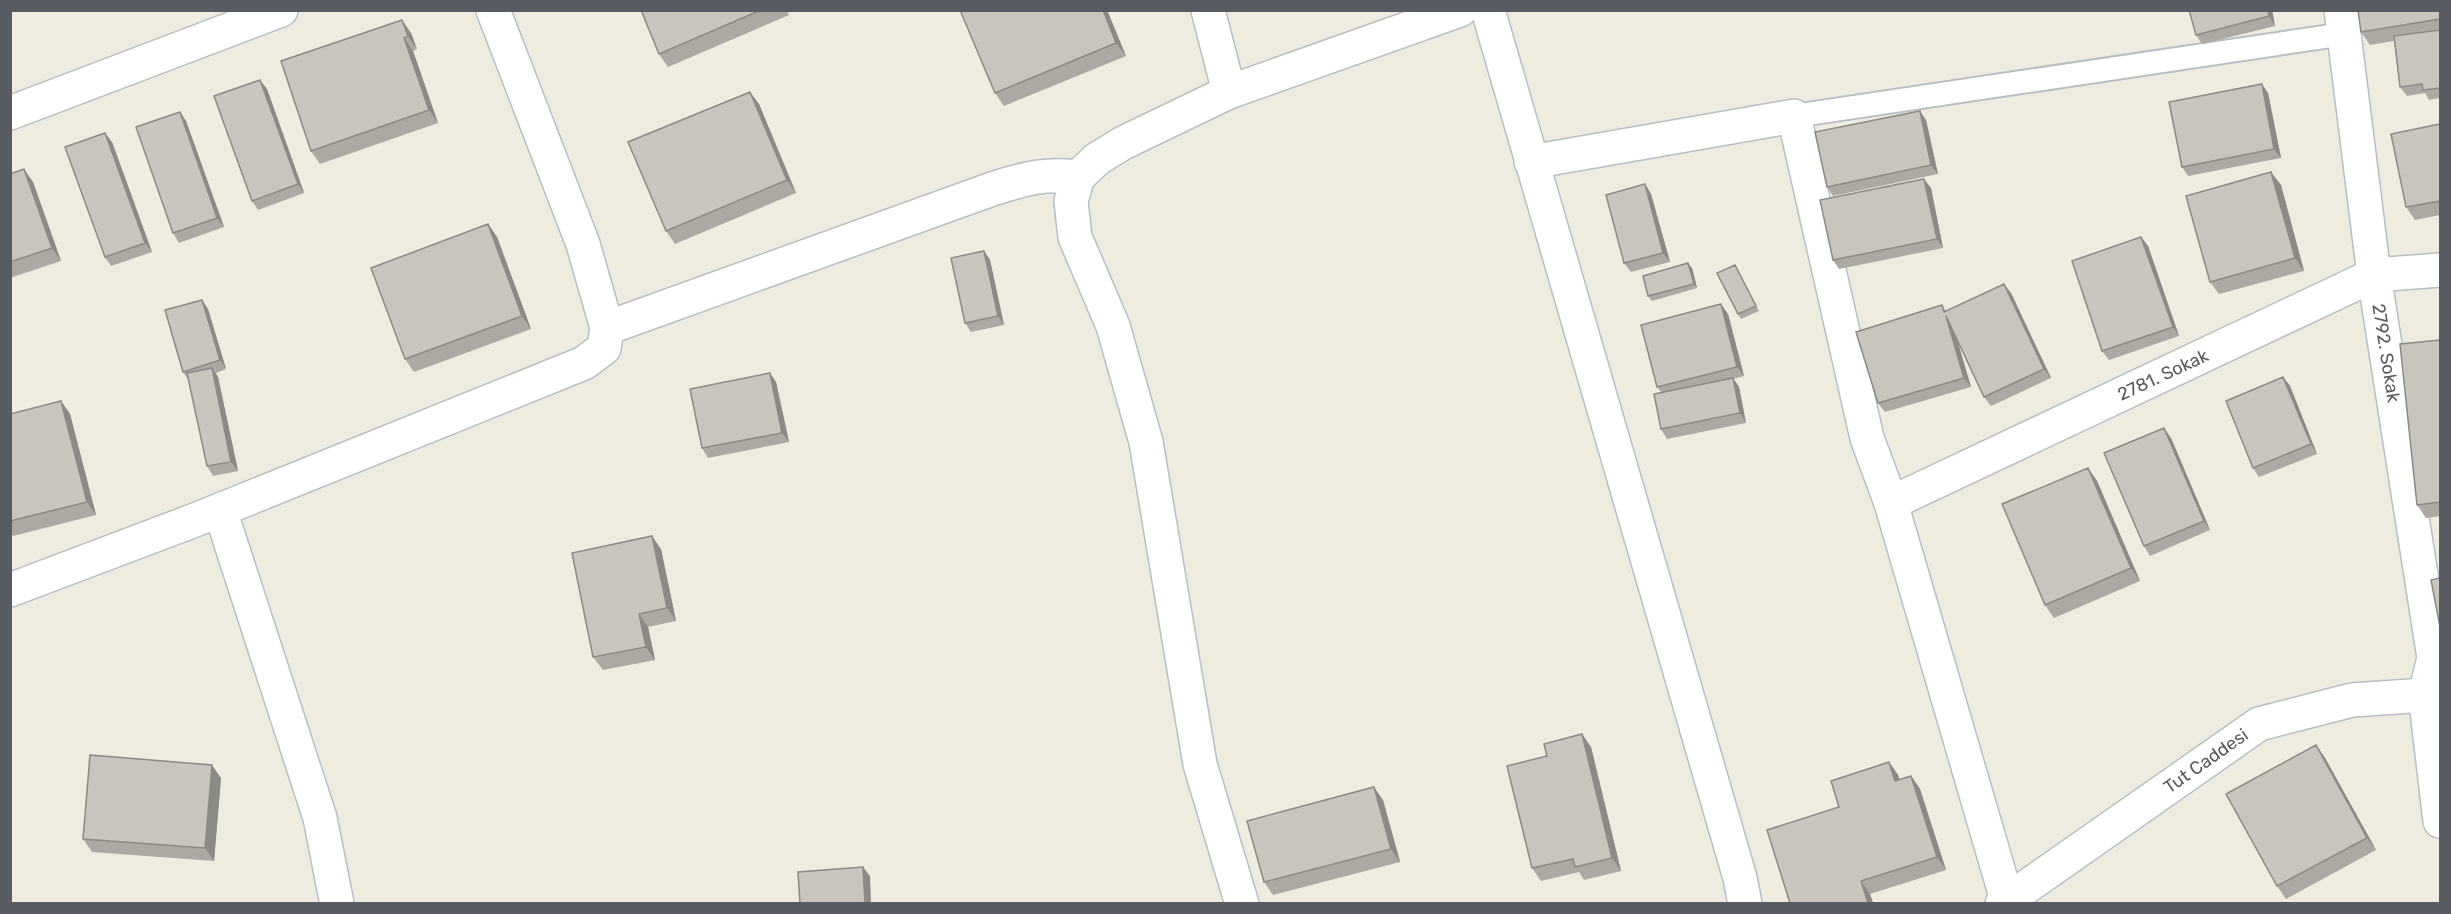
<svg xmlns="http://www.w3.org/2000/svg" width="2451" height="914" viewBox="0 0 2451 914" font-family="Rubik,sans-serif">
<rect width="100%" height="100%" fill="#edecdf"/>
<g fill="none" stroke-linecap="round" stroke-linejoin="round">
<defs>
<path id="service" d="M 1794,116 L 2344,34"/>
<path id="minor" d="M 1208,10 L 1229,92
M 1488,10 L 1740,878 L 1745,904
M 2341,10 L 2374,275 L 2434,658 L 2425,694 L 2440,821
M 10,113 L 281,10
M 1531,162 L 1794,116 L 1867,438 L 1891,503 L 2007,900
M 607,328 L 995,188 C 1028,178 1044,173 1078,177
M 1891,503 L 2374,275 L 2440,270
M 220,510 L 320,818 L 337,904
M 10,590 L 195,520 L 584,363 L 604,348 L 607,328 L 583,244 L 493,10
M 1242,904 L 1200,764 L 1146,442 L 1113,326 L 1075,237 L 1071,201 L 1078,177 L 1097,159 L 1123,143 L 1229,92 L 1460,10"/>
<path id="tertiary" d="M 2002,904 L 2259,724 L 2352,700 L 2440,694"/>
</defs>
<use href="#service" stroke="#babdc3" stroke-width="26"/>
<use href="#minor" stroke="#babdc3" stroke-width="36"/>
<use href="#tertiary" stroke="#babdc3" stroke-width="36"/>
<use href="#service" stroke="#fff" stroke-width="22"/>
<use href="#minor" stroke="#fff" stroke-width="33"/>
<use href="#tertiary" stroke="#fff" stroke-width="33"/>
</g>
<path fill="#aca9a3" d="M 641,10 L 787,10 L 789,15 L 668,67 L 659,54 Z
M 1107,10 L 1126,56 L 1004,106 L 995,93 Z
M 2272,10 L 2275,26 L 2202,44 L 2196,35 Z
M 2440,10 L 2440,98 L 2429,100 L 2425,93 L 2407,96 L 2400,87 L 2394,41 L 2370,45 L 2361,32 Z
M 411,33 L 417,49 L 413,51 L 438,123 L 320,164 L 311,151 L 281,61 Z
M 267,89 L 304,193 L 258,210 L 252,201 Z
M 2268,93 L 2281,158 L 2188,176 L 2182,167 Z
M 759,104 L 796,193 L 675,244 L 666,231 Z
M 180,112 L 186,121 L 224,227 L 179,243 L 173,233 Z
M 1926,120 L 1938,174 L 1833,196 L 1827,187 Z
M 2440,124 L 2440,215 L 2415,220 L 2406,207 Z
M 112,142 L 152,252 L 111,266 L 105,257 Z
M 10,174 L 33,182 L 61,261 L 10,278 Z
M 1645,184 L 1651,194 L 1670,262 L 1631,272 L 1624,263 Z
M 2281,185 L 2304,271 L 2219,294 L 2210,282 Z
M 1931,188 L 1943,248 L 1839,269 L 1833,260 Z
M 488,224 L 497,237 L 531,329 L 414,372 L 405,359 Z
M 2141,237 L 2148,246 L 2179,336 L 2109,360 L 2102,351 Z
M 984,251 L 990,260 L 1004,325 L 971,332 L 965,323 Z
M 1735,265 L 1738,270 L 1759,311 L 1741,319 L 1738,314 Z
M 1692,268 L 1697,288 L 1652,301 L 1648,296 Z
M 2011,293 L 2051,378 L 1991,406 L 1984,397 L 1956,337 L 1971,387 L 1885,412 L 1878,403 L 1942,305 L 1946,311 Z
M 208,309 L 226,369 L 216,373 L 218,377 L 238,471 L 213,476 L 207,466 L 189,381 L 183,372 Z
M 1728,314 L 1744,376 L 1733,379 L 1739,387 L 1746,423 L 1667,439 L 1661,429 L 1661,392 L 1657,387 Z
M 2440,340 L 2440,516 L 2426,518 L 2417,505 Z
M 2283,377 L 2290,386 L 2317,454 L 2259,477 L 2253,468 Z
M 776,382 L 789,442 L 708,458 L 702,448 Z
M 61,401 L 70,414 L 96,515 L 13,536 L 10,532 L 10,414 Z
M 2171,438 L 2210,530 L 2150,556 L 2144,546 Z
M 2088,468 L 2097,481 L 2140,581 L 2054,618 L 2045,605 Z
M 661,549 L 676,621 L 648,627 L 655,660 L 603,670 L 593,657 Z
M 1582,734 L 1591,747 L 1621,871 L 1584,880 L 1579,872 L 1541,881 L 1532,868 L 1547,756 Z
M 2316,745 L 2325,758 L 2376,850 L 2286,899 L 2277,886 Z
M 1889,762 L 1898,775 L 1900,780 L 1911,776 L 1920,789 L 1946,870 L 1870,894 L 1873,903 L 1790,903 L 1839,807 Z
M 221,778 L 214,861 L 92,852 L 83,839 Z
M 1383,800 L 1400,862 L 1273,895 L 1264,882 Z"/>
<path fill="#8c8a84" d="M 1103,10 L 1107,10 L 1126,56 L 1116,43 Z
M 2268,10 L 2272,10 L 2275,26 L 2269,16 Z
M 402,20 L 411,33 L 417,49 L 408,36 Z
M 404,38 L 413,51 L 438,123 L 429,110 Z
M 260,80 L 267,89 L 304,193 L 298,184 Z
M 2262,84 L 2268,93 L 2281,158 L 2274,149 Z
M 750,92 L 759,104 L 796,193 L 787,180 Z
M 1920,111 L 1926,120 L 1938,174 L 1931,165 Z
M 180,112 L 186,121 L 224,227 L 217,218 Z
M 105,133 L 112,142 L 152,252 L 145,243 Z
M 24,169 L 33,182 L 61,261 L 52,248 Z
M 2271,172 L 2281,185 L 2304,271 L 2295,258 Z
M 1924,179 L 1931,188 L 1943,248 L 1937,239 Z
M 1645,184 L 1651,194 L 1670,262 L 1663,253 Z
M 488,224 L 497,237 L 531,329 L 522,316 Z
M 2141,237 L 2148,246 L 2179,336 L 2173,327 Z
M 984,251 L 990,260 L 1004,325 L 998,316 Z
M 1688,263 L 1692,268 L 1697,288 L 1694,284 Z
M 2004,284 L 2011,293 L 2051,378 L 2044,369 Z
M 202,300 L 208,309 L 226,369 L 220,360 Z
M 1721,304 L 1728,314 L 1744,376 L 1737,367 Z
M 1946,316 L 1953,325 L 1971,387 L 1964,378 Z
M 212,368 L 218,377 L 238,471 L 231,462 Z
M 770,373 L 776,382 L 789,442 L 782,433 Z
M 2283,377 L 2290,386 L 2317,454 L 2311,444 Z
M 1733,378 L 1739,387 L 1746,423 L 1740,413 Z
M 61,401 L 70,414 L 96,515 L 87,502 Z
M 2164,428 L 2171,438 L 2210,530 L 2204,521 Z
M 2088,468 L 2097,481 L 2140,581 L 2131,568 Z
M 652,536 L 661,549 L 676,621 L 667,608 Z
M 639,614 L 648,627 L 655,660 L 646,647 Z
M 1582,734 L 1591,747 L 1621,871 L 1612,858 Z
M 2316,745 L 2325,758 L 2376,850 L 2367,838 Z
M 1889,762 L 1898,775 L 1904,794 L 1895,781 Z
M 212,765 L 221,778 L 214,861 L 205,848 Z
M 1911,776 L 1920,789 L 1946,870 L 1937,857 Z
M 1374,787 L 1383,800 L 1400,862 L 1391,849 Z
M 863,867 L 870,876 L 871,903 L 865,903 Z
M 1861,881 L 1870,894 L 1873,903 L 1868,903 Z"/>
<path fill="#c8c5bd" stroke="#8c8a84" stroke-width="1.5" d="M 641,10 L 761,10 L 659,54 Z
M 960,10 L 1103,10 L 1116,43 L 995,93 Z
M 2189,10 L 2268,10 L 2269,16 L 2196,35 Z
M 2358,10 L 2440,10 L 2440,19 L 2361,32 Z
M 402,20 L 408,36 L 404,38 L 429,110 L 311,151 L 281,61 Z
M 2440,30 L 2440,88 L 2423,90 L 2422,84 L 2400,87 L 2394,36 Z
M 260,80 L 298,184 L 252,201 L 214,96 Z
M 2262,84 L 2274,149 L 2182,167 L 2169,102 Z
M 750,92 L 787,180 L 666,231 L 628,142 Z
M 1920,111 L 1931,165 L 1827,187 L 1815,132 Z
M 180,112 L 217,218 L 173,233 L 136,127 Z
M 2440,124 L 2440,201 L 2406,207 L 2391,134 Z
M 105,133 L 145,243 L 105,257 L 65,147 Z
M 24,169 L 52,248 L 10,262 L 10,174 Z
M 2271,172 L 2295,258 L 2210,282 L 2186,196 Z
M 1924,179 L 1937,239 L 1833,260 L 1820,200 Z
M 1645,184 L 1663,253 L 1624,263 L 1606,195 Z
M 488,224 L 522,316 L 405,359 L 371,268 Z
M 2141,237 L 2173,327 L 2102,351 L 2072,261 Z
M 984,251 L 998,316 L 965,323 L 951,258 Z
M 1688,263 L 1694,284 L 1648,296 L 1643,276 Z
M 1735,265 L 1756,306 L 1738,314 L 1717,273 Z
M 2004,284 L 2044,369 L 1984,397 L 1946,316 L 1964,378 L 1878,403 L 1856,332 L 1942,305 L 1944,312 Z
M 202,300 L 220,360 L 183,372 L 165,310 Z
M 1721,304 L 1737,367 L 1657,387 L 1641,325 Z
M 2440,340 L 2440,502 L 2417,505 L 2400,344 Z
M 212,368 L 231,462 L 207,466 L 187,373 Z
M 770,373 L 782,433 L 702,448 L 690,389 Z
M 2283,377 L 2311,444 L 2253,468 L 2226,401 Z
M 1733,378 L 1740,413 L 1661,429 L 1654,394 Z
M 61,401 L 87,502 L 10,521 L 10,414 Z
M 2164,428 L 2204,521 L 2144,546 L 2104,453 Z
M 2088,468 L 2131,568 L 2045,605 L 2002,504 Z
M 652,536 L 667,608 L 639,614 L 646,647 L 593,657 L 572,553 Z
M 2440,578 L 2440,627 L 2431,580 Z
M 1582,734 L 1612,858 L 1575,867 L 1573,859 L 1532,868 L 1507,766 L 1547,756 L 1544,744 Z
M 2316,745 L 2367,838 L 2277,886 L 2226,794 Z
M 90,755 L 212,765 L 205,848 L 83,839 Z
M 1889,762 L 1895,781 L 1911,776 L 1937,857 L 1861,881 L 1868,903 L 1790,903 L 1767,830 L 1839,807 L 1831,781 Z
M 1374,787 L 1391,849 L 1264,882 L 1247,821 Z
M 863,867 L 865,903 L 800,903 L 798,872 Z"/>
<g text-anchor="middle" stroke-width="4.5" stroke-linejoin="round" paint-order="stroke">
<g font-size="18" fill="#585c62" stroke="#fff">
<text transform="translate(2386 353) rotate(81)" y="6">2792. Sokak</text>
<text transform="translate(2163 375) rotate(-25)" y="6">2781. Sokak</text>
<text transform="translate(2206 761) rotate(-35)" y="6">Tut Caddesi</text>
</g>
</g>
<rect width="2451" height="914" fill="none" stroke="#585c62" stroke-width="24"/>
</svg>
